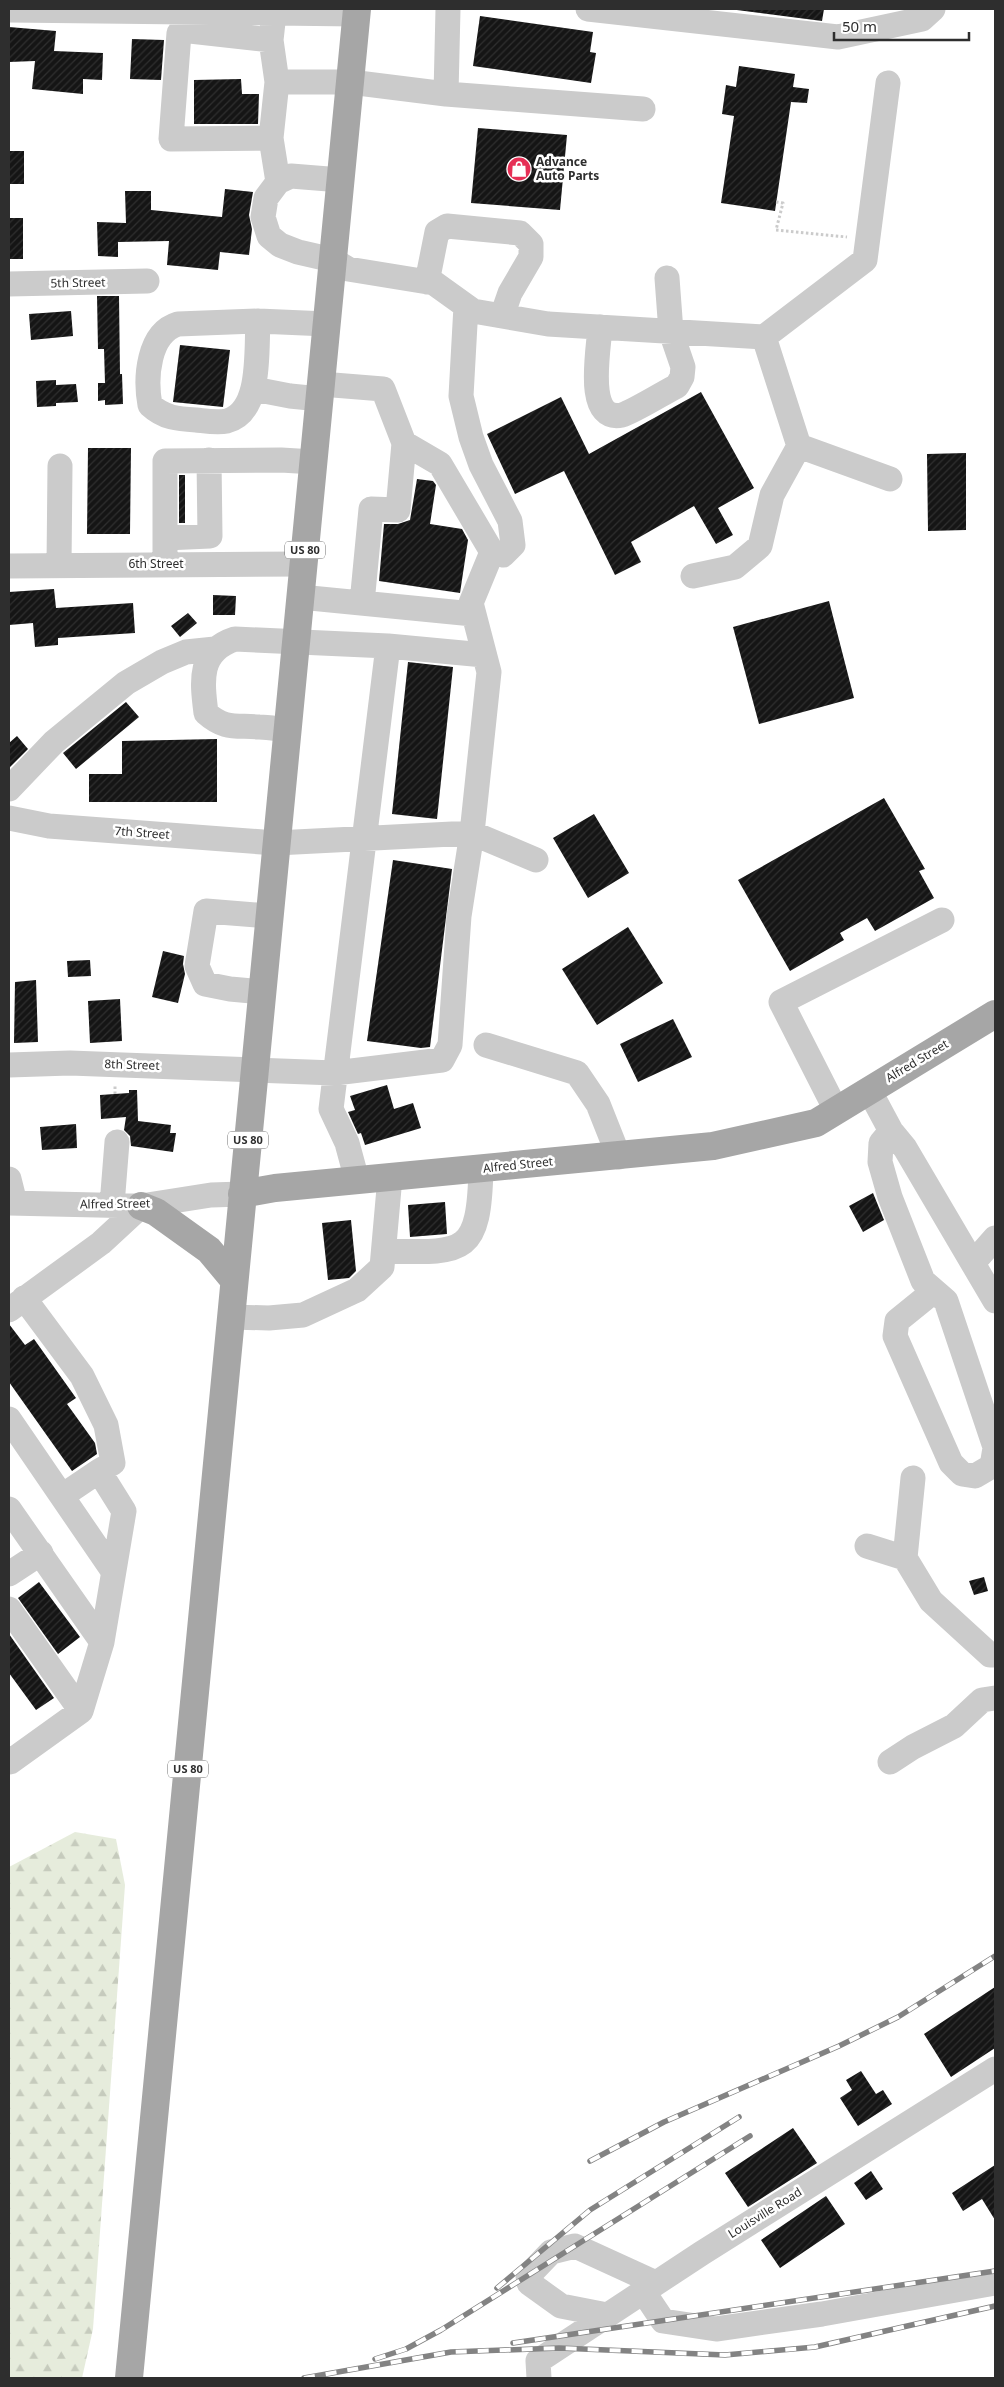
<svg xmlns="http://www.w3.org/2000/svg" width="1004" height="2387" viewBox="0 0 1004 2387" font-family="'Noto Sans',sans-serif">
<defs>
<pattern id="forest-firs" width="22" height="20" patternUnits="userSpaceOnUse" patternTransform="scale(1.25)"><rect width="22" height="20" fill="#e6ecdc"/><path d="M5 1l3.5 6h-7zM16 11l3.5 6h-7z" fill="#c6cbbd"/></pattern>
<pattern id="building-hatch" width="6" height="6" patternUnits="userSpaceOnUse" patternTransform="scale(1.25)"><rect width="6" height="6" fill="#151515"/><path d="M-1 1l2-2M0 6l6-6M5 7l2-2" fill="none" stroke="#2f2f2f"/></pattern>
</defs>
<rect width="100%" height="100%" fill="#fff"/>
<path fill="url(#forest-firs)" d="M 75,1832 L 116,1839 L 125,1885 L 93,2329 L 82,2378 L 9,2378 L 9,1867 Z"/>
<path fill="url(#building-hatch)" d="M 729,9 L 824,9 L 822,21 Z
M 480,16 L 593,32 L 590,52 L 596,53 L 591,83 L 473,66 Z
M 9,27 L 56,31 L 54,51 L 103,53 L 102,80 L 83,79 L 83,94 L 32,89 L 35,61 L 9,62 Z
M 132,39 L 164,40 L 161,80 L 130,79 Z
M 739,66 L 795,74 L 793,87 L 809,89 L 807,103 L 791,102 L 775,211 L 721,203 L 734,116 L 722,114 L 726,85 L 736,87 Z
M 241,79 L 242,94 L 259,94 L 258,124 L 194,124 L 194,80 Z
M 478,128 L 567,135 L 560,210 L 471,203 Z
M 9,151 L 24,151 L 24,184 L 9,184 Z
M 225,189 L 253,192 L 249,215 L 252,229 L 249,255 L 220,252 L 218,270 L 167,265 L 169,241 L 118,242 L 118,257 L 98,256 L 97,222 L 126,223 L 125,191 L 151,191 L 151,210 L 222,217 Z
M 9,218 L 23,218 L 23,259 L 9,259 Z
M 97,296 L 119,296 L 120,374 L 122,374 L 123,404 L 105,405 L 105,400 L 98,401 L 98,383 L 105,383 L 104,349 L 98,349 Z
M 71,311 L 73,336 L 31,340 L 29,314 Z
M 180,345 L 230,350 L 223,407 L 173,402 Z
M 56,380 L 56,385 L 76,384 L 78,402 L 56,403 L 56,406 L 37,407 L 36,381 Z
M 701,392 L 754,488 L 718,508 L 733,535 L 716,544 L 694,506 L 631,542 L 641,562 L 615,575 L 564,471 L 515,494 L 487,434 L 561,397 L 589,454 Z
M 88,448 L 131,448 L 130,534 L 87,534 Z
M 966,453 L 966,530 L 928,531 L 927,454 Z
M 179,475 L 185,475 L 185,523 L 179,523 Z
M 417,479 L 433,481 L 436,485 L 430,524 L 462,529 L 468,540 L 460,593 L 379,581 L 384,524 L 398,524 L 410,520 Z
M 54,589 L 56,608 L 133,603 L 135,633 L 58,638 L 58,645 L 35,647 L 33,623 L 9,625 L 9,592 Z
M 213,595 L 236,596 L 235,615 L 213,615 Z
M 829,601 L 854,698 L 759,724 L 733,627 Z
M 188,613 L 197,623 L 180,637 L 171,626 Z
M 408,662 L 453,667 L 437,819 L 392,814 Z
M 126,702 L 139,717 L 76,769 L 63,753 Z
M 17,736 L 28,749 L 9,768 L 9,743 Z
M 217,739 L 217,802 L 89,802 L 89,774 L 122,774 L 122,741 Z
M 884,798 L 925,869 L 919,871 L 934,898 L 875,931 L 867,918 L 840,933 L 844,940 L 790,971 L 738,880 Z
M 594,814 L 629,873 L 588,898 L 553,838 Z
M 393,860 L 452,869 L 430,1047 L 421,1048 L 367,1041 Z
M 628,927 L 663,983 L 597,1025 L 562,969 Z
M 163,951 L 184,956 L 183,964 L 185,974 L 178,1003 L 152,997 Z
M 90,960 L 91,976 L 68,977 L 67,961 Z
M 36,980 L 38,1042 L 14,1043 L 15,982 Z
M 120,999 L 122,1041 L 90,1043 L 88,1001 Z
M 673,1019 L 692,1057 L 638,1082 L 620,1044 Z
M 387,1085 L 394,1109 L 413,1103 L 421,1128 L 365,1145 L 361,1133 L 358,1134 L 348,1112 L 355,1110 L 350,1096 Z
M 129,1090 L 137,1090 L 138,1121 L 171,1125 L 170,1133 L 176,1133 L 173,1152 L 131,1146 L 130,1136 L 124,1130 L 126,1117 L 101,1119 L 100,1095 L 129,1093 Z
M 76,1124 L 77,1148 L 42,1150 L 40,1127 Z
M 873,1193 L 884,1220 L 863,1232 L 849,1206 Z
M 445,1202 L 447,1234 L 410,1237 L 408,1205 Z
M 351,1220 L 356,1271 L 349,1278 L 328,1280 L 322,1223 Z
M 9,1324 L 25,1345 L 34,1339 L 76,1398 L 67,1404 L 95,1443 L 97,1454 L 72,1471 L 9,1382 Z
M 984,1577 L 988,1591 L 974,1595 L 969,1581 Z
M 39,1582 L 80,1637 L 58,1654 L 18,1598 Z
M 9,1634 L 54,1698 L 36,1710 L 9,1673 Z
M 995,1987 L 995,2048 L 951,2077 L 924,2034 Z
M 861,2071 L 876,2094 L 883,2090 L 892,2104 L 858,2126 L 840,2098 L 852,2090 L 846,2080 Z
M 793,2128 L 817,2163 L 748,2207 L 725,2173 Z
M 995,2165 L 995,2220 L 982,2199 L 963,2211 L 952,2193 Z
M 871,2171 L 883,2189 L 866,2200 L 854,2183 Z
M 826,2196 L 845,2224 L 780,2268 L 761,2240 Z"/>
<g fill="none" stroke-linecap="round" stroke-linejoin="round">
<path stroke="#cbcbcb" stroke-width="3" stroke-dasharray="2.5 2.5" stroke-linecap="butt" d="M 776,202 L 783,203 L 776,230 L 847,237
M 115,1094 L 115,1085"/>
<path stroke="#cbcbcb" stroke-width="25" d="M 588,9 L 838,37 L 922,19 L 933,9
M 9,10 L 356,14
M 195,12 L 190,31 L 179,33 L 171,139 L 271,138 L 277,82 L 350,82 L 446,94 L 643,109
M 190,31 L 271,40 L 274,13
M 271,40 L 277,82
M 446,94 L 448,9
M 271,138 L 278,182
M 341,180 L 291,176 L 278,182 L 266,198 L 263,217 L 269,236 L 280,245 L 298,252 L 333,260 L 348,269 L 434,283 L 473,311 L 548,324 L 764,337 L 865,260 L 888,83
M 427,282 L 437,232 L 447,226 L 520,233 L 531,244 L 531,257 L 510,293 L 502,316
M 9,284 L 147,281
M 466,306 L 461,396 L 471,437 L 481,465 L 510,521 L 513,545 L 503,555 L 492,552
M 258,321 C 256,350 262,412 227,421 C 217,423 206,421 196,420 C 178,419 164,418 150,405 C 145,378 148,333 178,324 L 258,321 L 327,324
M 600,327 C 599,348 584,423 622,415 C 633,412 665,392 677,386 L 682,377 L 683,367 L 671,332 L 667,278
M 764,337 L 799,446 L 890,479
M 254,389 L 290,396 L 320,399
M 165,538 L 210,536 L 209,460
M 165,564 L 165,461 L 281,460 L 314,462
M 59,565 L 60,466
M 9,566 L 304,564
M 693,576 L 735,567 L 760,546 L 772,495 L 799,446
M 300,597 L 473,614
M 362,603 L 371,509 L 398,510 L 404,443
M 388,646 L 484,655
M 287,730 C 278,729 268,727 259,727 C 236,725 225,730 206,713 C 202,681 198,651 235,639 L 388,646 L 331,1109 L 347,1143 L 357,1180
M 9,789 L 54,742 L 126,683 L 162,662 L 186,652 L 215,649
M 9,818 L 49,826 L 276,843 L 472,833 L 536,860
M 263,992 L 230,989 L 205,984 L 197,966 L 206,911 L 269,916
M 486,1045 L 577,1073 L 598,1104 L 619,1157
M 9,1065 L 70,1063 L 335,1073 L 442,1060 L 450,1045 L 459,916 L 472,833 L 489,672 L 471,603 L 492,552 L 440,464 L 404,443 L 383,389 L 321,384
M 869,1090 L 891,1131 L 905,1148 L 995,1301
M 836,1110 L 781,1002 L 942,920
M 891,1131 L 881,1143 L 880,1162 L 890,1197 L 923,1281 L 946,1301 L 995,1447
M 9,1179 L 15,1203
M 9,1203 L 141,1206 L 211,1195 L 242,1194
M 112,1205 L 117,1142
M 384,1251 C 465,1253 479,1256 481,1168
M 973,1263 L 995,1238
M 934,1291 L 897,1321 L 895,1336 L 951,1463 L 962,1474 L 975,1476 L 992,1466 L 995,1448
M 9,1310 L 101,1243 L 141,1206
M 231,1317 L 269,1318 L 303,1315 L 357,1290 L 382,1267 L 390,1177
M 9,1419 L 113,1571
M 913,1478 L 905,1558 L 931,1601 L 990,1655 L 995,1655
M 62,1496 L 99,1471
M 9,1509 L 102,1642
M 867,1546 L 905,1558
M 9,1574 L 41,1553
M 9,1609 L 81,1711
M 9,1759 L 10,1762 L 81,1711 L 102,1642 L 124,1511 L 99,1471 L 113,1463 L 106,1425 L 82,1376 L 24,1298
M 890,1762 L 913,1747 L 954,1726 L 982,1700 L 995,1698
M 643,2291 L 663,2321 L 716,2329 L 822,2314 L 995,2283
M 607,2315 L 561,2306 L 529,2283 L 528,2276 L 551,2252 L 575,2246 L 656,2283
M 539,2378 L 538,2361 L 702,2253 L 995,2069"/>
<path stroke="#a6a6a6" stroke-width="28" d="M 242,1194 L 275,1188 L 713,1146 L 816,1123 L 995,1014
M 141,1206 L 156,1212 L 209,1250 L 234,1280
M 129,2378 L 357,9"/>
<defs>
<path id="rail" d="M 590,2161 L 664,2122 L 839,2046 L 898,2017 L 995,1956
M 497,2288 L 590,2210 L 739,2117
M 513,2343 L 995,2271
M 375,2359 L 406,2349 L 441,2330 L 750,2136
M 304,2378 L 451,2352 L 559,2348 L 725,2355 L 815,2347 L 995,2306"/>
</defs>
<use href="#rail" stroke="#838383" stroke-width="5.5"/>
<use href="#rail" stroke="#fff" stroke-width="4" stroke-dasharray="11" stroke-linecap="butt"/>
</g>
<defs>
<symbol id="shop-disc" viewBox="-11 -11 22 22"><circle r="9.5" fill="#e62f55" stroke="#fff"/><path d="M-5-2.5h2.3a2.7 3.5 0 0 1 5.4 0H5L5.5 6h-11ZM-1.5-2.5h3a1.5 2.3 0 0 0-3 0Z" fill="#fff"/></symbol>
</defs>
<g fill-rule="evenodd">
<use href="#shop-disc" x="505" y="155" width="28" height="28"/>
</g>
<g text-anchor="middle" stroke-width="5" stroke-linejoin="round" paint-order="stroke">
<g fill="#fff" stroke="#6d6d6d" stroke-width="1">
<rect x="285" y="541.5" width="40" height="17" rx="4"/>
<rect x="228" y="1131.5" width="40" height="17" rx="4"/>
<rect x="168" y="1760.5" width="40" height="17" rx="4"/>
</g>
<g font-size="11" font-weight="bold" fill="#2e2e2e">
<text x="305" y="554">US 80</text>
<text x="248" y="1144">US 80</text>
<text x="188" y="1773">US 80</text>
</g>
<g font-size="12" font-weight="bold" fill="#2e2e2e" stroke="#fff" text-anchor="start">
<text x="536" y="166">Advance<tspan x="536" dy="14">Auto Parts</tspan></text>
</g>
<g font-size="12" fill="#2e2e2e" stroke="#fff">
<text transform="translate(78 283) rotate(-1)" y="4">5th Street</text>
<text x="156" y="568">6th Street</text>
<text transform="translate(142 833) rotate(4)" y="4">7th Street</text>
<text transform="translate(917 1061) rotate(-31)" y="4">Alfred Street</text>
<text transform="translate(132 1065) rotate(2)" y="4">8th Street</text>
<text transform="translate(518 1165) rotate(-6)" y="4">Alfred Street</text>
<text transform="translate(115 1204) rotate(-1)" y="4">Alfred Street</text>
<text transform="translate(765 2213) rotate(-32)" y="4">Louisville Road</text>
</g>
</g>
<rect width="1004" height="2387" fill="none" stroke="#2e2e2e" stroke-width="20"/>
<path d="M834 32v8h135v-8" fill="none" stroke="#2e2e2e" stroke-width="2.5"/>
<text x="842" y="32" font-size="15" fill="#2e2e2e" stroke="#ffffff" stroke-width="4" paint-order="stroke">50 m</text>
</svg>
